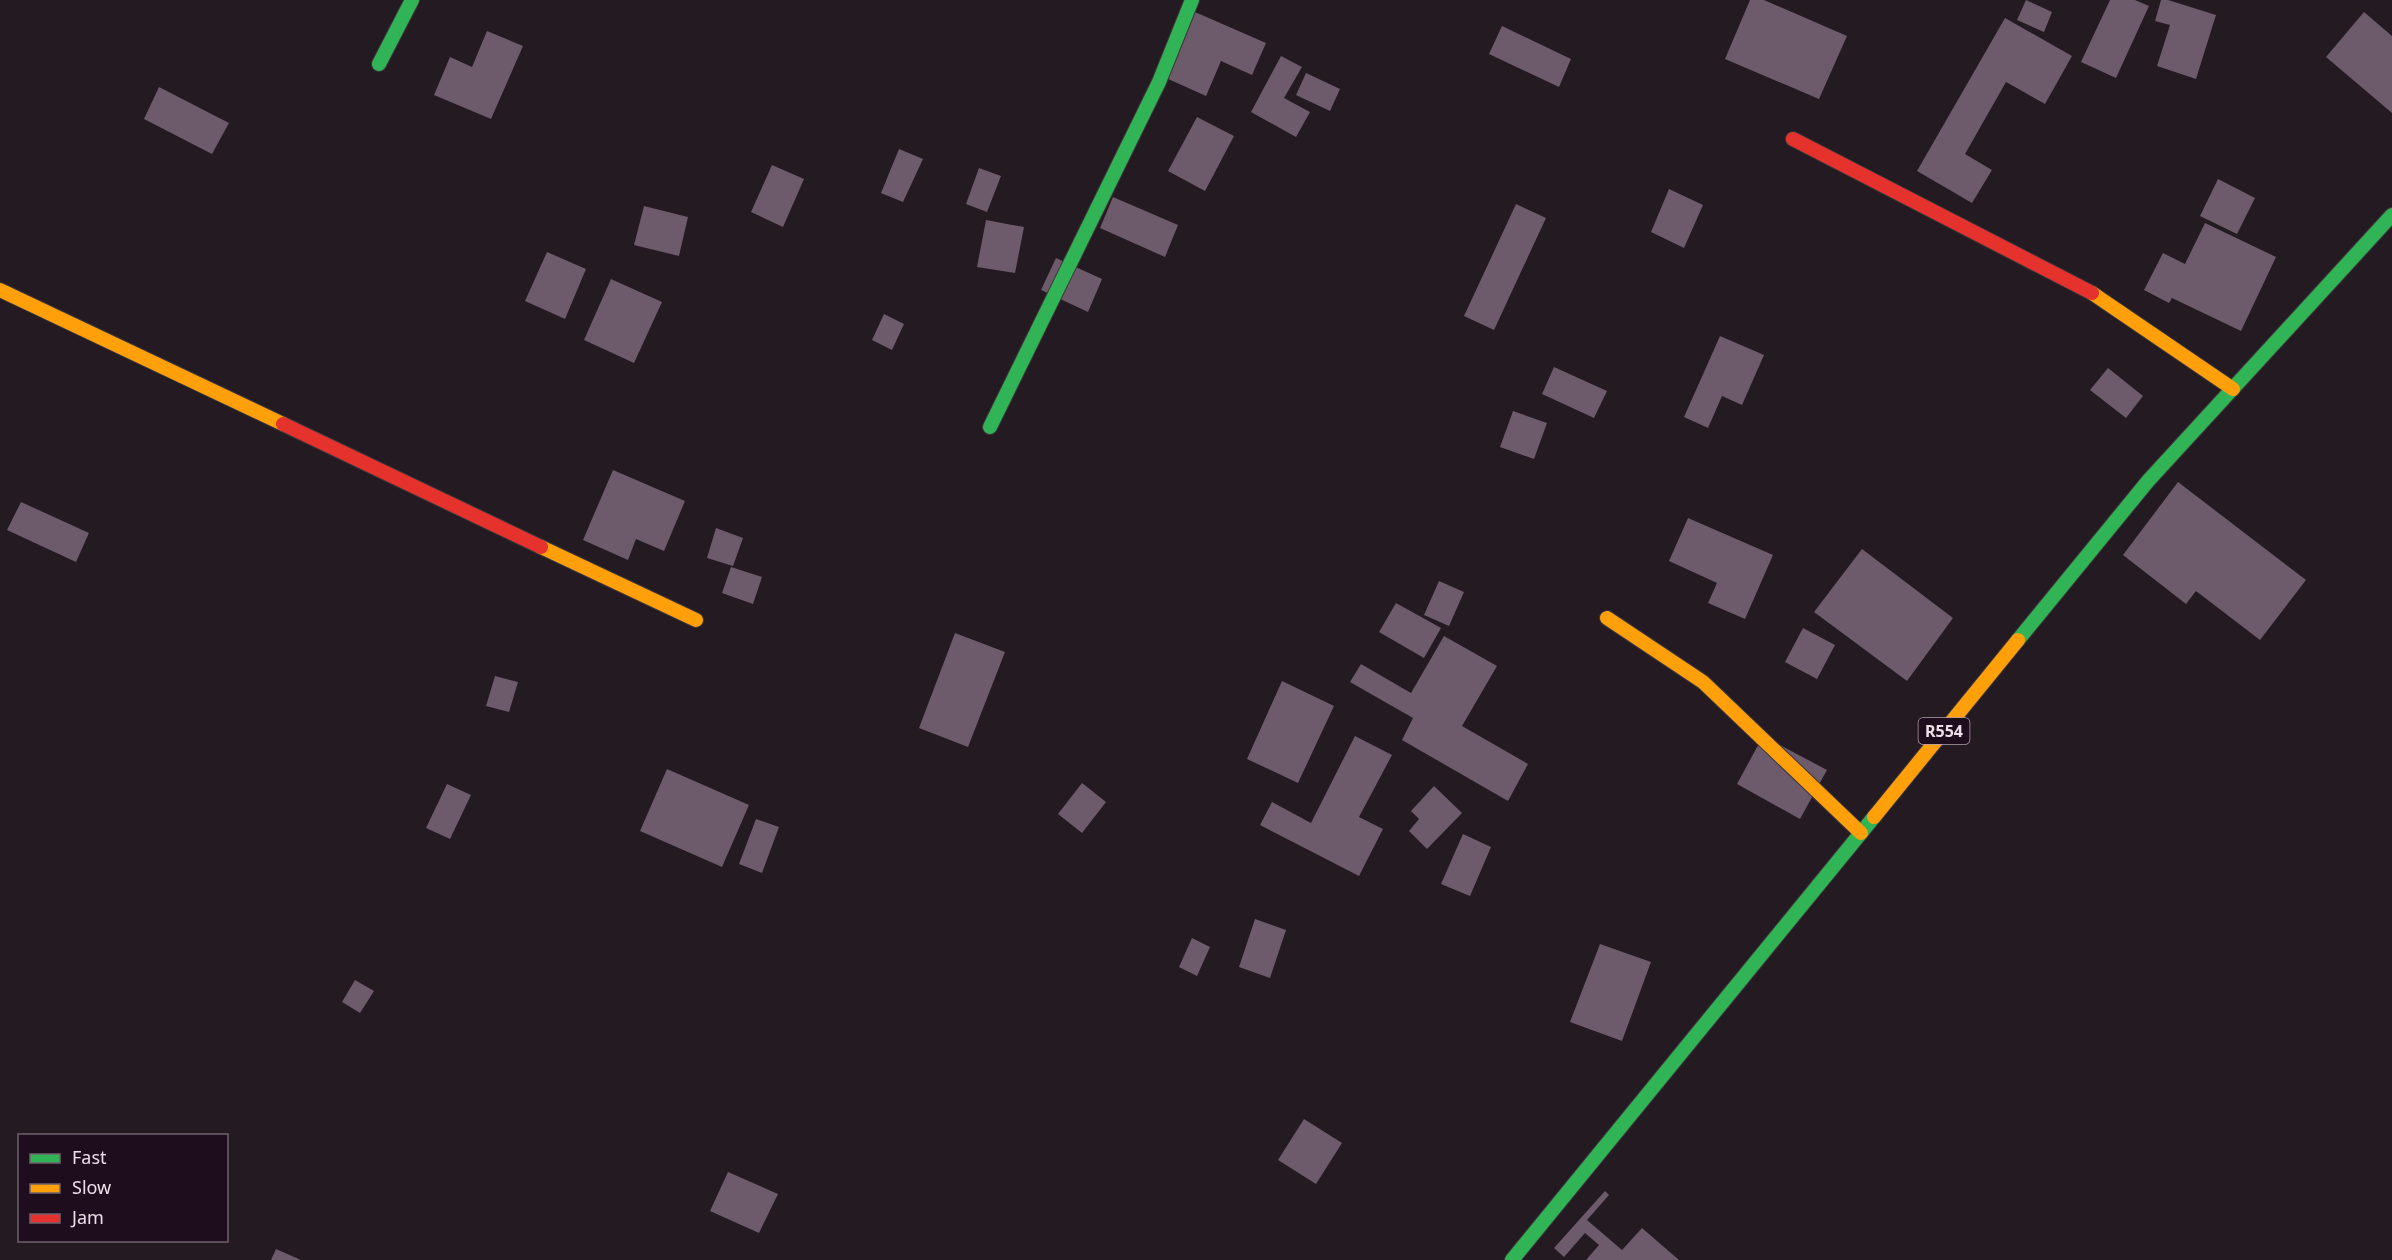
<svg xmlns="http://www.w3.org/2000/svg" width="2392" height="1260" viewBox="0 0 2392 1260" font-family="'Noto Sans',sans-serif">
<rect width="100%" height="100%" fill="#231a22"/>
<path fill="#6d5a6b" d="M 1750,0 L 1764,0 L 1847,36 L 1819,99 L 1725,59 Z
M 2026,0 L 2052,12 L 2044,32 L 2017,20 Z
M 2110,0 L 2135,0 L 2149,6 L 2116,78 L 2081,62 Z
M 2161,0 L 2168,0 L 2216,15 L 2196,79 L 2157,66 L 2170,25 L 2155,21 Z
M 1195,12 L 1266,43 L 1252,75 L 1221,61 L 1206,96 L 1166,78 Z
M 2364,12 L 2392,36 L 2392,113 L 2326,57 Z
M 2005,18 L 2072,56 L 2045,104 L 2006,82 L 1965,154 L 1992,170 L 1972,203 L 1917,171 Z
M 1502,26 L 1571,59 L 1559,87 L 1489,54 Z
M 487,31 L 523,46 L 491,119 L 434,95 L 450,57 L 472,67 Z
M 1281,56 L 1302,67 L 1284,98 L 1310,112 L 1296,137 L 1251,112 Z
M 1306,73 L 1340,89 L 1330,111 L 1296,95 Z
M 159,87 L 229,123 L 212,154 L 144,119 Z
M 1197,117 L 1234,136 L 1205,191 L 1168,171 Z
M 899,149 L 923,159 L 903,202 L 881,193 Z
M 772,165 L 804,179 L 783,227 L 751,212 Z
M 979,168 L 1001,176 L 987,212 L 966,204 Z
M 2218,179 L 2255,198 L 2237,234 L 2200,216 Z
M 1669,189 L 1703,205 L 1684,248 L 1651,232 Z
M 1113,197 L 1178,225 L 1165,257 L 1100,228 Z
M 1516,204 L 1546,218 L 1494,330 L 1464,316 Z
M 644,206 L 688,217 L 679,256 L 634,245 Z
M 986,220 L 1024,227 L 1015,273 L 977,267 Z
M 2205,223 L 2276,257 L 2241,331 L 2172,298 L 2169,303 L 2144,290 L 2163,253 L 2185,264 Z
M 547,252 L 586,269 L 565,319 L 525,301 Z
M 1056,258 L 1102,279 L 1088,312 L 1041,290 Z
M 611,279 L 662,302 L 634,363 L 584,340 Z
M 884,314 L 904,324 L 892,350 L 872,340 Z
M 1720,336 L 1764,355 L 1742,405 L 1722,396 L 1708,428 L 1684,417 Z
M 1554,367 L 1607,391 L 1594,418 L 1542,394 Z
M 2108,368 L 2143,396 L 2126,418 L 2090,390 Z
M 1513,411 L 1547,423 L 1534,459 L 1500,447 Z
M 613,470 L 685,501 L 664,551 L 636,539 L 628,560 L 583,540 Z
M 2178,482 L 2306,580 L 2260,640 L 2196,591 L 2186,604 L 2123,555 Z
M 21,502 L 89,533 L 76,562 L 7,530 Z
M 1688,518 L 1773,555 L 1745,619 L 1708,603 L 1717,583 L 1669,561 Z
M 716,528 L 743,538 L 733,566 L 707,558 Z
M 1862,549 L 1953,618 L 1907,681 L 1814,612 Z
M 731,567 L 762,577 L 753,604 L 722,593 Z
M 1439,581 L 1464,592 L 1449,626 L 1424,615 Z
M 1396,603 L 1441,628 L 1424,658 L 1379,632 Z
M 1803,628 L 1835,645 L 1817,679 L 1785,662 Z
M 955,633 L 1005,652 L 968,747 L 919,728 Z
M 1444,636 L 1497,666 L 1462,726 L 1528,764 L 1508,801 L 1402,740 L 1413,718 L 1350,682 L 1361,664 L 1411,693 Z
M 495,676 L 518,682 L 509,712 L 486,706 Z
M 1282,681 L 1334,706 L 1298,783 L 1247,759 Z
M 1355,736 L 1392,755 L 1359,817 L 1383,829 L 1359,876 L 1260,825 L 1272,802 L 1311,823 Z
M 1763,736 L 1827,770 L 1800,819 L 1737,784 Z
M 667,769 L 749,805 L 722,867 L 640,831 Z
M 1082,783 L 1106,802 L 1082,833 L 1058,814 Z
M 447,784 L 471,795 L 450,839 L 426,828 Z
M 1434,786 L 1462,813 L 1427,849 L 1409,831 L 1419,819 L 1411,811 Z
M 756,819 L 779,827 L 762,873 L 739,864 Z
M 1463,834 L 1491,847 L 1470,896 L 1441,884 Z
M 1255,919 L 1286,930 L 1270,978 L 1239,967 Z
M 1192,938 L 1210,947 L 1197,976 L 1179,967 Z
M 1600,944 L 1651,962 L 1622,1041 L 1570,1022 Z
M 355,980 L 374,991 L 360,1013 L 342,1002 Z
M 1304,1119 L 1342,1143 L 1316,1184 L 1278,1160 Z
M 728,1172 L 778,1194 L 759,1233 L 710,1211 Z
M 1605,1191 L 1609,1195 L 1587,1220 L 1622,1250 L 1642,1228 L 1679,1260 L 1586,1260 L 1599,1245 L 1585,1233 L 1564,1257 L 1554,1248 Z
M 276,1249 L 301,1260 L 271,1260 Z"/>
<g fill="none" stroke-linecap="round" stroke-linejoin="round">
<defs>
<path id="fast" d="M 379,64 L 412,0
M 990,427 L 1159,82 L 1192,0
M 2018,640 L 2148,481 L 2392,215
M 1512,1260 L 1874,817"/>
<path id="slow" d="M 0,290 L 283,424
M 2092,293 L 2233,389
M 541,547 L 696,620
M 1607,618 L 1703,682 L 1861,833
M 1874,817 L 2018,640"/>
<path id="jam" d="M 1793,139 L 2092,293
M 283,424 L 541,547"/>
</defs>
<use href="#fast" stroke="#3e363d" stroke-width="16"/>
<use href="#slow" stroke="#3e363d" stroke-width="16"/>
<use href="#jam" stroke="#3e363d" stroke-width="16"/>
<use href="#fast" stroke="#30b455" stroke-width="14"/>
<use href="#slow" stroke="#ff9f0a" stroke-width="14"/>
<use href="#jam" stroke="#e5322d" stroke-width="14"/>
</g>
<g text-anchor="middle" stroke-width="6" stroke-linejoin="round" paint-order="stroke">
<rect fill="#1e0d1c" stroke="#aea0ac" stroke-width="1.5" x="1918.5" y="718" width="51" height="26" rx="4.5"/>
<g font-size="16" font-weight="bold" fill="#ecdfe9">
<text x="1944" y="737">R554</text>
</g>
</g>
<rect x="18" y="1134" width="210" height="108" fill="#1e0d1c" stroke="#70616e" stroke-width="1.5"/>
<rect x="30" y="1154" width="30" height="9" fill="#30b455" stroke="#70616e" stroke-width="1.5"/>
<text x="72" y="1164" font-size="18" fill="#ecdfe9">Fast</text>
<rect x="30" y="1184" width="30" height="9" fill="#ff9f0a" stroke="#70616e" stroke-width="1.5"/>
<text x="72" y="1194" font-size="18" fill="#ecdfe9">Slow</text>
<rect x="30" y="1214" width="30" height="9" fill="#e5322d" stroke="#70616e" stroke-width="1.5"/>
<text x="72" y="1224" font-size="18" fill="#ecdfe9">Jam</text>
</svg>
